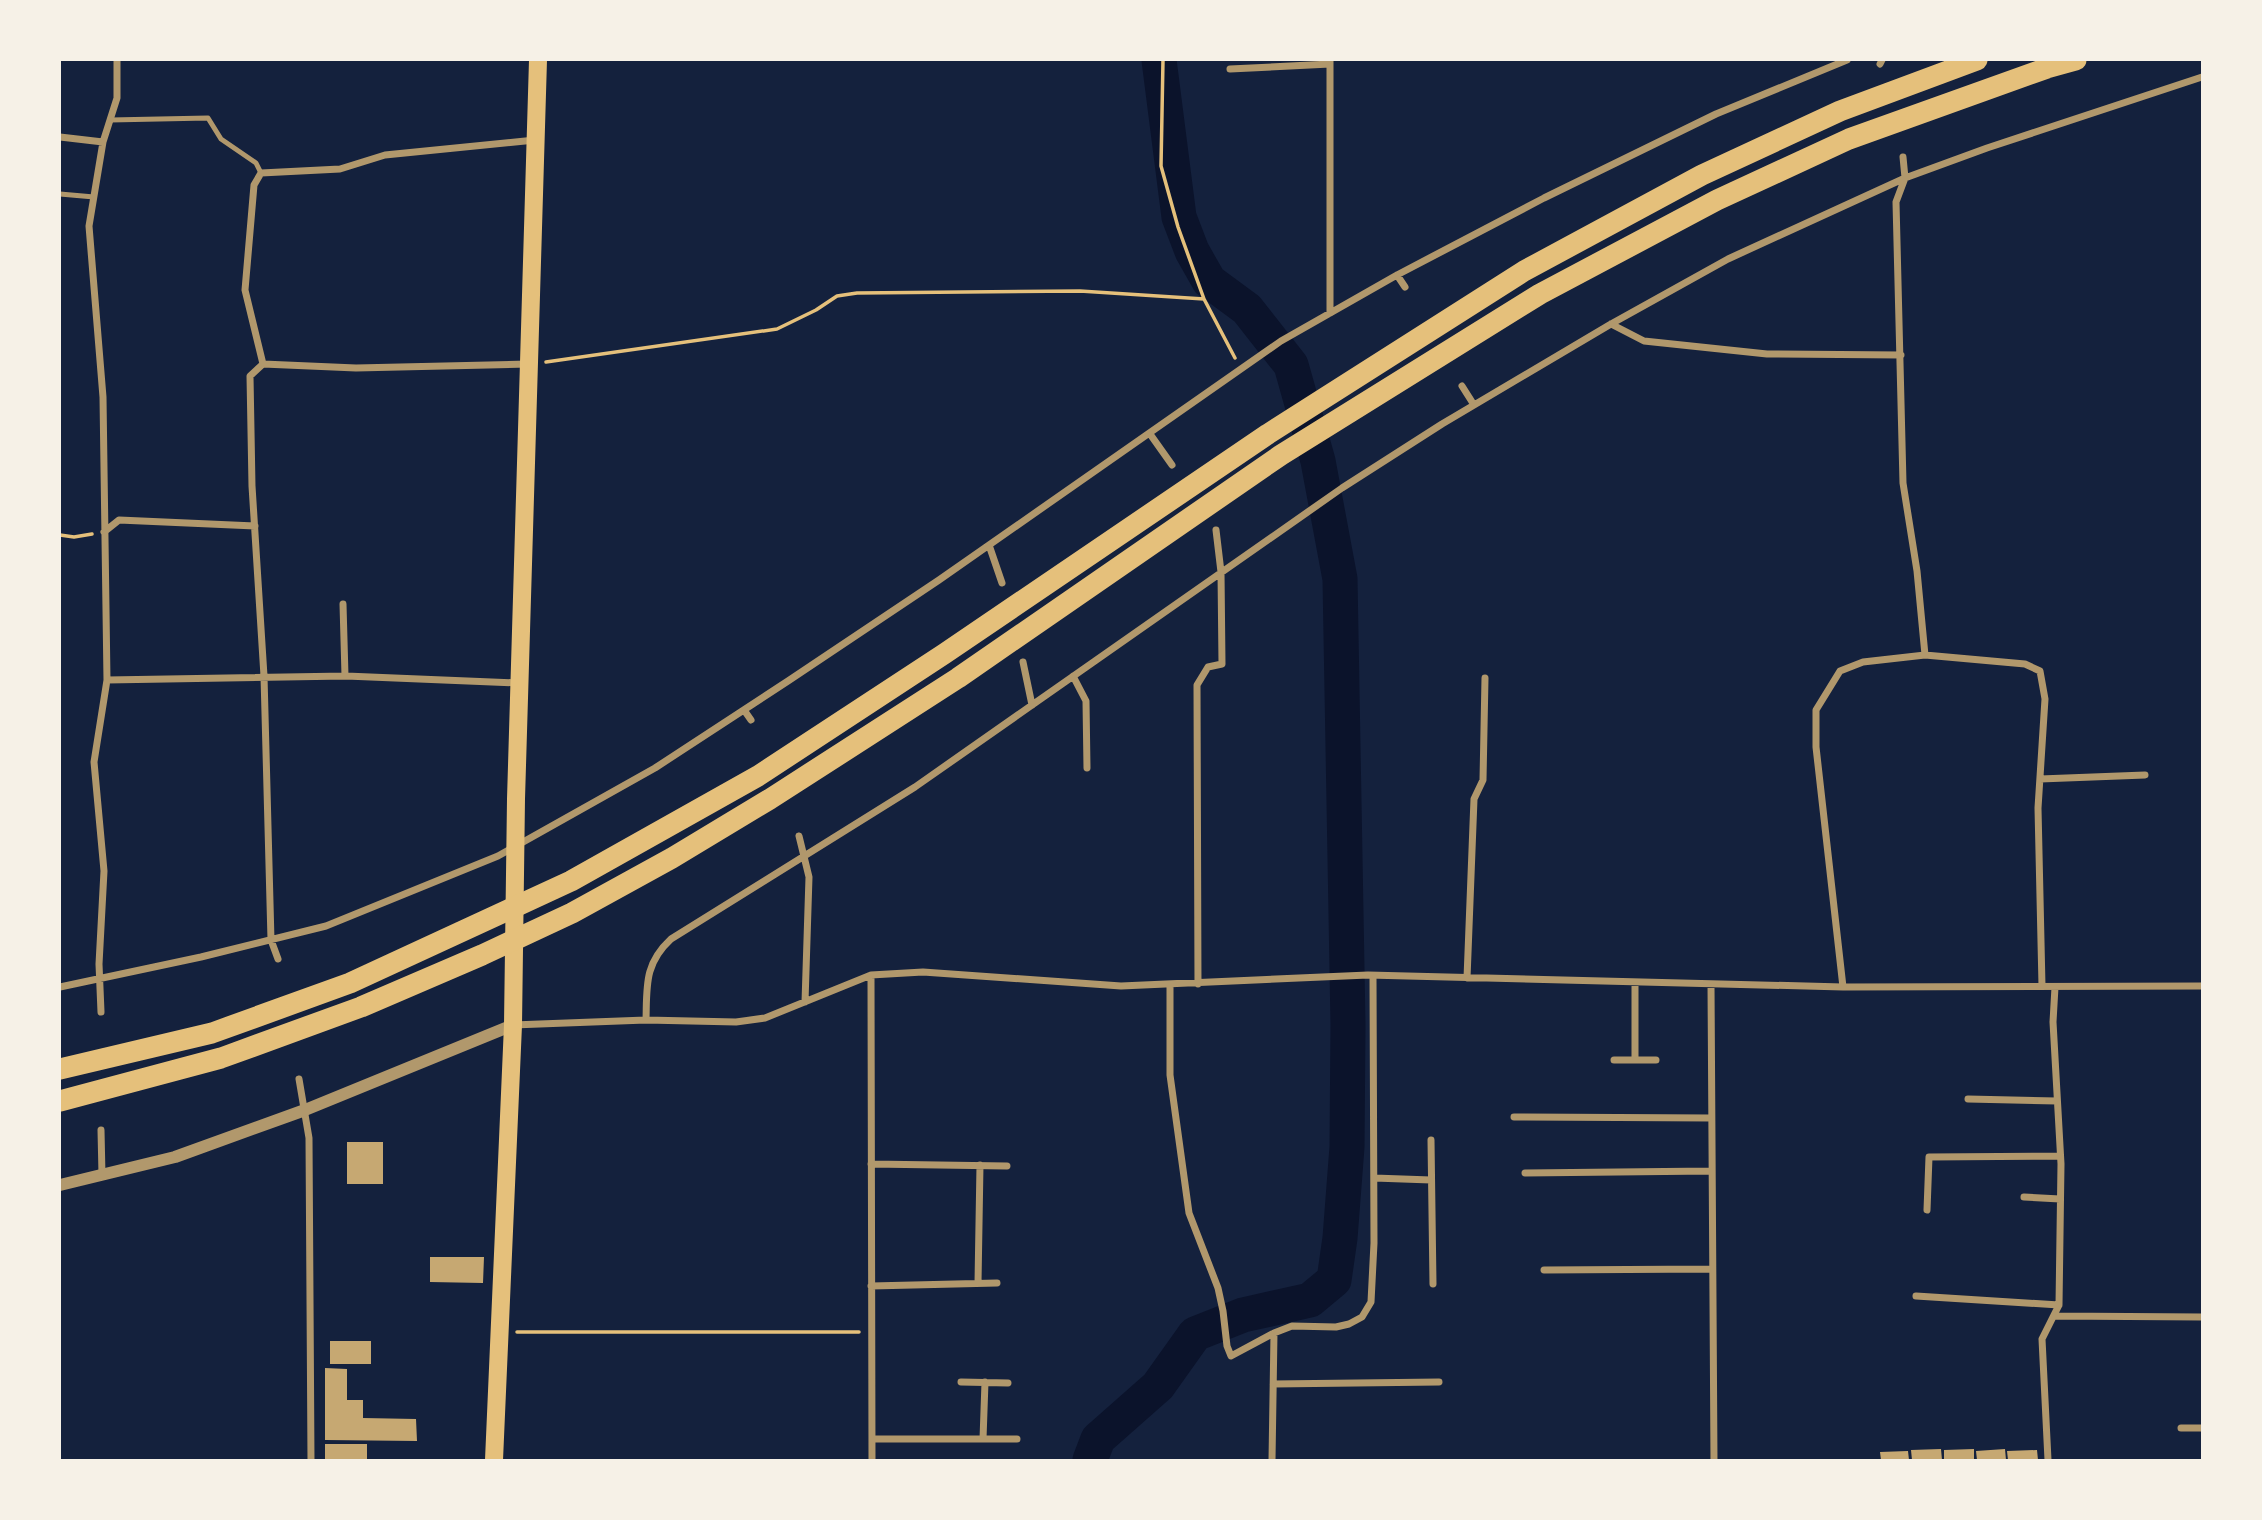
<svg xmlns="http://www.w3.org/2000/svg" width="2262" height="1520" viewBox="0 0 2262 1520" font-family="Manrope,sans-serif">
<rect width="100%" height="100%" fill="#14213d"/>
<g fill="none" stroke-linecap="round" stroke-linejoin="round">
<path stroke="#0b132b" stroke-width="35" d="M 1090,1460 L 1098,1439 L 1158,1386 L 1195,1334 L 1243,1315 L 1310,1300 L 1334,1280 L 1340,1238 L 1347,1147 L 1348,1025 L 1340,579 L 1318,461 L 1291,365 L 1247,309 L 1209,281 L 1192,251 L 1179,217 L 1159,60"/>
</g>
<path fill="#c6a872" d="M 347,1142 L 383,1142 L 383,1184 L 347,1184 Z
M 430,1257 L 484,1257 L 483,1283 L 430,1282 Z
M 330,1341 L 371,1341 L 371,1364 L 330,1364 Z
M 325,1368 L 347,1369 L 347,1400 L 363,1400 L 363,1418 L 416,1419 L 417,1441 L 325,1440 Z
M 325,1444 L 367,1444 L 367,1460 L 325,1460 Z
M 1941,1449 L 1942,1460 L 1912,1460 L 1911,1450 Z
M 1974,1449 L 1974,1460 L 1944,1460 L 1944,1450 Z
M 2005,1449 L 2006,1460 L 1977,1460 L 1976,1451 Z
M 2037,1450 L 2038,1460 L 2008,1460 L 2007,1451 Z
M 1908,1451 L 1909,1460 L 1881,1460 L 1880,1452 Z"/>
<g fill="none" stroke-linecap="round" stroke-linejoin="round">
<path stroke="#e5c07b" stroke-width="3.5" d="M 1163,60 L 1161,166 L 1178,227 L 1204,299 L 1235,358
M 546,362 L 777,329 L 816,310 L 837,296 L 857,293 L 1080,291 L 1204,299
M 60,535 L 74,537 L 92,534
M 517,1332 L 859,1332"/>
<path stroke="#b1986c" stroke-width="5" d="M 110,120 L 208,118 L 221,139 L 256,163 L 261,173
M 60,194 L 94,197"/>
<path stroke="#b1986c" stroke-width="7" d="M 117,60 L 117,98 L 103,142 L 89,226 L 103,397 L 107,680 L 346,676 L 518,683
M 1330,60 L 1330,313
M 1880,64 L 1882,60
M 1230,69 L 1330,64
M 60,137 L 103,142
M 1903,157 L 1905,178 L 1896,202 L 1903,483 L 1917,571 L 1925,655
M 1397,275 L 1405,287
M 1611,324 L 1644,341 L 1767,354 L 1901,355
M 263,364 L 245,290 L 254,185 L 261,173 L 340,169 L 385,155 L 535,140
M 1462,386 L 1474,405
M 1150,434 L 1172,465
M 104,532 L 119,520 L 255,526
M 989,545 L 1002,583
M 343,604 L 345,676
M 1023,662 L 1032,705
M 1073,676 L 1086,701 L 1087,768
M 744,710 L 751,720
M 2040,779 L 2145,775
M 799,836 L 809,877 L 805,1002
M 278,959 L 271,940 L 264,676 L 252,486 L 250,376 L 263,364 L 356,368 L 528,364
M 871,975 L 872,1460
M 1467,978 L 1474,799 L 1483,780 L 1485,678
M 1198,984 L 1197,685 L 1208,667 L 1222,664 L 1221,572 L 1216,530
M 1711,984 L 1714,1460
M 1170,985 L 1170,1075 L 1189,1213 L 1218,1288 L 1223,1311 L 1227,1346 L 1231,1356 L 1274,1333 L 1272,1460
M 60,987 L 201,957 L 326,926 L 498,856 L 655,768 L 788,681 L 939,580 L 1281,341 L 1397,275 L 1544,198 L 1716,114 L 1847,60
M 1843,987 L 1816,747 L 1816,710 L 1840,671 L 1863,662 L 1925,655 L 2025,664 L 2040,671 L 2045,699 L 2038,808 L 2042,986
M 101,1012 L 99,964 L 104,871 L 94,762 L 107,680
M 646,1020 C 647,986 644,964 671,939 L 915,787 L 1342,488 L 1442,424 L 1611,324 L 1728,259 L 1905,178 L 1987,148 L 2202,77
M 513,1025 L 646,1020 L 736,1022 L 765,1018 L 871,975 L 923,972 L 1121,986 L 1368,975 L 1843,987 L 2202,986
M 1614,1060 L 1656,1060
M 1635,1060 L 1635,982
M 299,1079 L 309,1138 L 311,1460
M 1968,1099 L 2057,1101
M 1514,1117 L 1711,1118
M 101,1130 L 102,1175
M 1431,1140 L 1433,1284
M 871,1164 L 1007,1166
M 1525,1173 L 1711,1171
M 1374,1178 L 1431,1180
M 2024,1197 L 2060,1199
M 1927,1210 L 1929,1157 L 2060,1156
M 1544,1270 L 1711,1269
M 978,1283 L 980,1165
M 871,1286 L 997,1283
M 1916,1296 L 2059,1305
M 2054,1316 L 2202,1317
M 1274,1333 L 1292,1326 L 1336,1327 L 1349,1324 L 1362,1317 L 1371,1302 L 1374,1243 L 1373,976
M 961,1382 L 1008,1383
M 1273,1384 L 1439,1382
M 2181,1428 L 2202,1428
M 872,1439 L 1017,1439
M 983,1439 L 985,1382
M 2048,1460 L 2042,1339 L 2059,1305 L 2061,1164 L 2053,1022 L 2055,987"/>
<path stroke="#b1986c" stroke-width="12" d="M 60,1185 L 175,1157 L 305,1110 L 513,1025"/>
<path stroke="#e5c07b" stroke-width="18" d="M 494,1460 L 513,1025 L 516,799 L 538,60"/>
<path stroke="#e5c07b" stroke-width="21" d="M 60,1069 L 212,1033 L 350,983 L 571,881 L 758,776 L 944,654 L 1268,434 L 1524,271 L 1702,175 L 1840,111 L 1977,60
M 60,1101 L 221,1058 L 361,1007 L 482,955 L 572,913 L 672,858 L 770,799 L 958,678 L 1281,455 L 1540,294 L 1717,200 L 1849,139 L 2047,68 L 2076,60"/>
</g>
<rect width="2262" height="1520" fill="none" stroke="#f6f1e7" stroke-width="122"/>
</svg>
